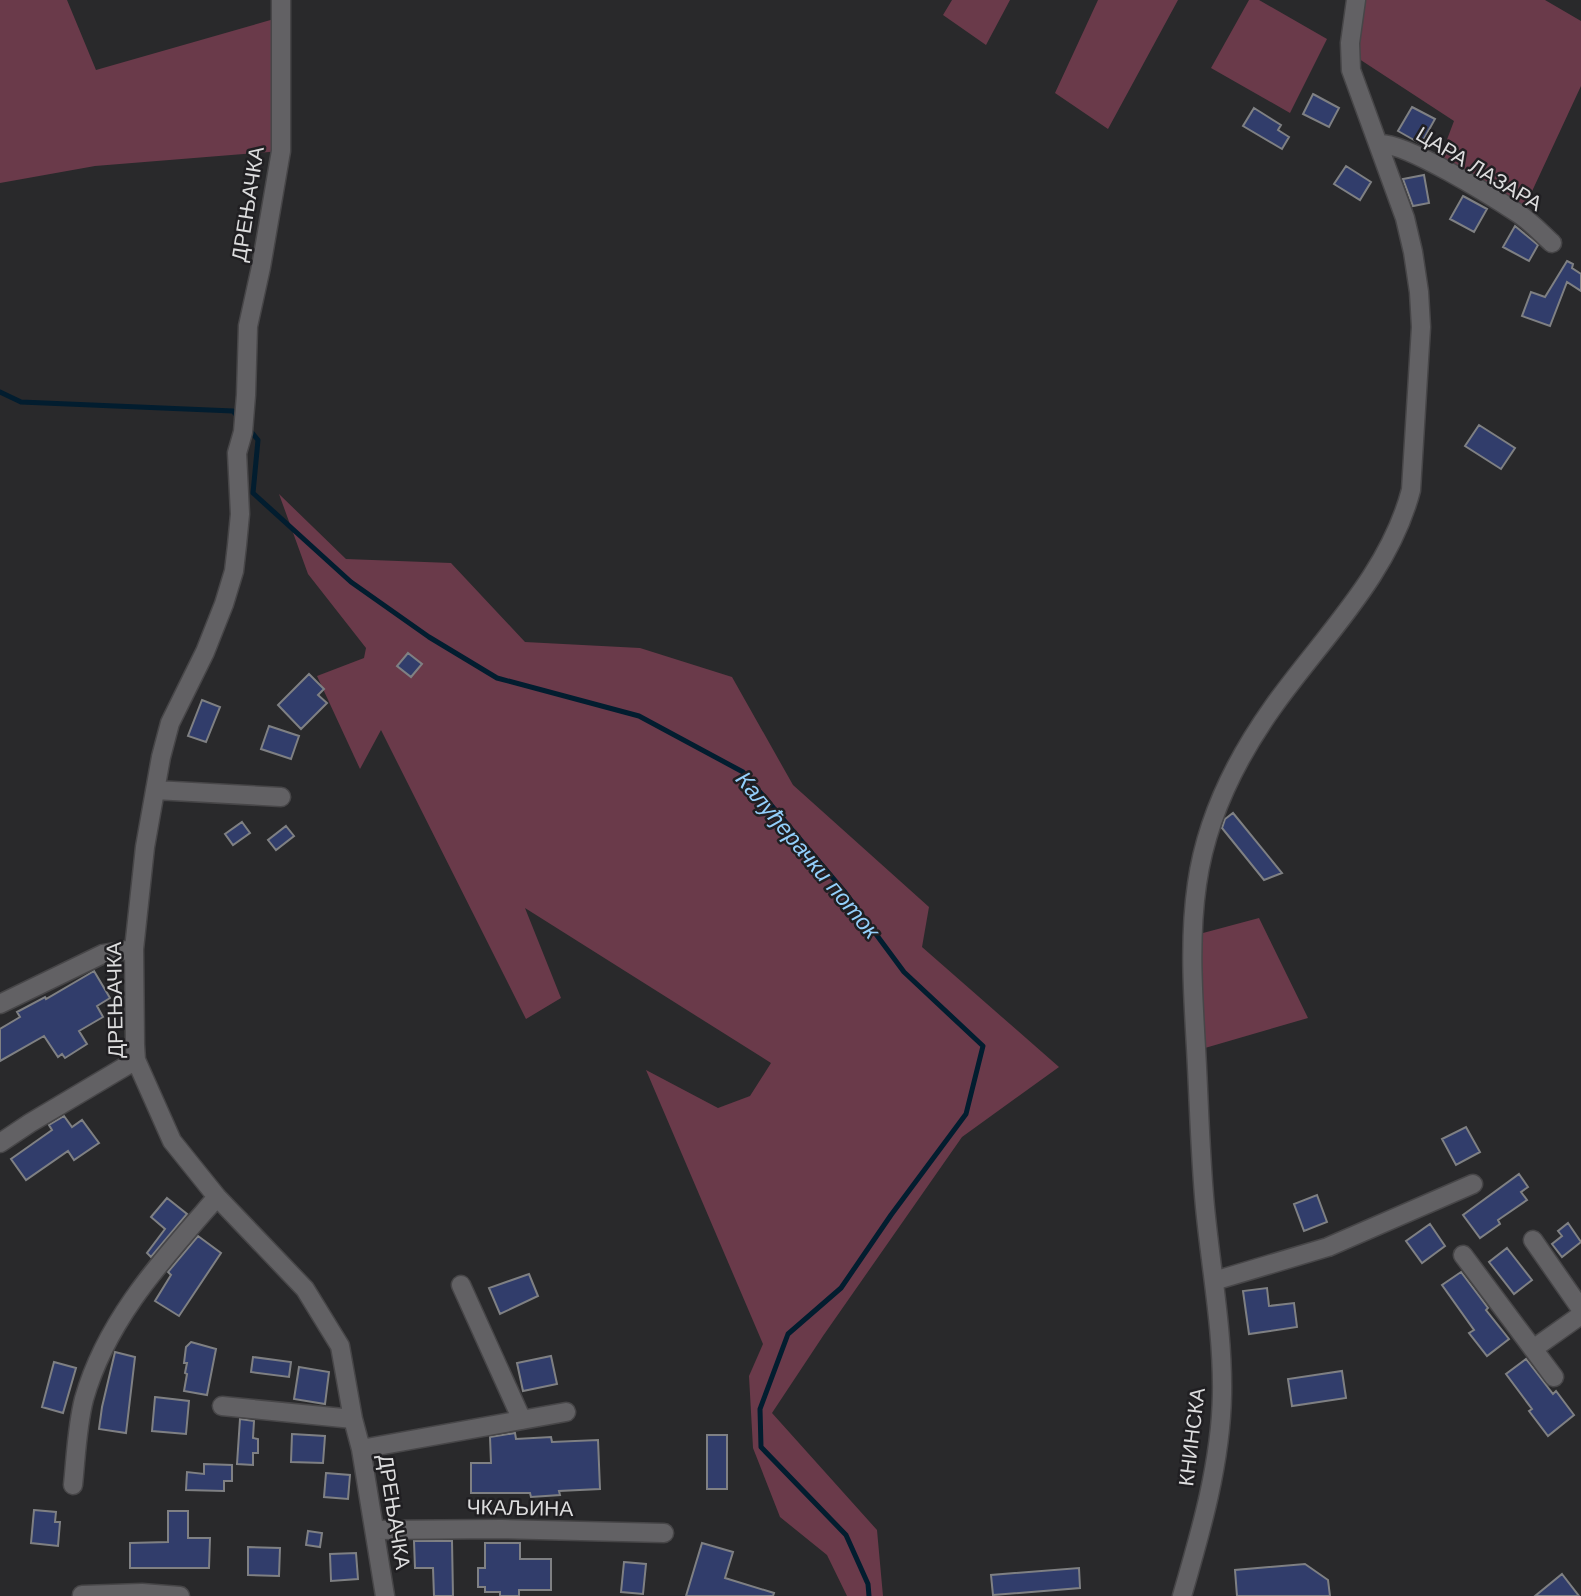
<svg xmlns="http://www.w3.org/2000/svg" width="1581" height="1596" viewBox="0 0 1581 1596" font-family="Arial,sans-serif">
<rect width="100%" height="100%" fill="#29292b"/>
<path fill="#6a3a4a" d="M 0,0 L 67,0 L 96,70 L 281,17 L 281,151 L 95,166 L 0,183 Z
M 952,0 L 1010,0 L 986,45 L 943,15 Z
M 1098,0 L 1178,0 L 1108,129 L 1055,93 Z
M 1249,0 L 1259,0 L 1327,39 L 1290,113 L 1211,68 Z
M 1357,0 L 1545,0 L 1581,21 L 1581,86 L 1521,215 L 1437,166 L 1454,121 L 1350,53 Z
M 279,494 L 346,559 L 451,563 L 525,642 L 640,648 L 732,677 L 793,785 L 929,907 L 922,947 L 1059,1067 L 962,1137 L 823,1336 L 772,1413 L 877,1530 L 883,1596 L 847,1596 L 827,1555 L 780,1517 L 753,1448 L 749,1376 L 763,1344 L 646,1070 L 718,1108 L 750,1096 L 771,1063 L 525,908 L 561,998 L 526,1019 L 381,730 L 360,769 L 317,676 L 364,658 L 366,648 L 308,574 Z
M 1259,918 L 1308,1018 L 1205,1048 L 1200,963 L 1203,933 Z"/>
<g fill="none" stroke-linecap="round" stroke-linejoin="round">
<path stroke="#021d2f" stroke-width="5" d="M 0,392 L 21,402 L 233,411 L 239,418
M 248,428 L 258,440 L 253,493 L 351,582 L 429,637 L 497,678 L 639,716 L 743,772 L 844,891 L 904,972 L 983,1046 L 966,1114 L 891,1215 L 841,1288 L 788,1334 L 760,1409 L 761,1447 L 846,1535 L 868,1584 L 869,1596"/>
</g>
<path fill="#313d6b" stroke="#7f8083" stroke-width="2" d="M 1313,94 L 1339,108 L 1329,127 L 1303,114 Z
M 1412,107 L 1435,119 L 1421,144 L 1398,131 Z
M 1254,108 L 1281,125 L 1278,130 L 1289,137 L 1282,149 L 1243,126 Z
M 1346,166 L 1371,182 L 1360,200 L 1334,184 Z
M 1424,175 L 1429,203 L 1413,206 L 1403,179 Z
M 1463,196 L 1487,209 L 1474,232 L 1450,219 Z
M 1515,226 L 1538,245 L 1529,261 L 1503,247 Z
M 1567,261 L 1573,264 L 1572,268 L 1581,274 L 1581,291 L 1567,282 L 1550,326 L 1522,316 L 1531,292 L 1545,297 Z
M 1479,425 L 1515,448 L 1501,469 L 1465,446 Z
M 408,653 L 422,664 L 411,677 L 397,666 Z
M 309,674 L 324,689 L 318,695 L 327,703 L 301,729 L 278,705 Z
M 202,700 L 220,707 L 206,742 L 188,736 Z
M 269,726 L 299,736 L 291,759 L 261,749 Z
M 1233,813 L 1282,873 L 1264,880 L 1222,828 L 1225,819 Z
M 242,822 L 250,833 L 233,845 L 225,834 Z
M 286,826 L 294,836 L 276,850 L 268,840 Z
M 94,971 L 110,998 L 97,1006 L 103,1017 L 79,1031 L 87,1044 L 65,1058 L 62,1054 L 58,1057 L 44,1036 L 0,1061 L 0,1029 L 20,1017 L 17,1012 L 45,997 L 46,999 Z
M 64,1116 L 72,1127 L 82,1120 L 99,1143 L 74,1160 L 68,1151 L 26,1180 L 11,1159 L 52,1130 L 49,1125 Z
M 1466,1127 L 1480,1152 L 1456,1165 L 1442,1139 Z
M 1519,1174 L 1528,1187 L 1521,1192 L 1527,1200 L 1498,1220 L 1500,1224 L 1480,1238 L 1463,1215 Z
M 1317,1195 L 1327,1222 L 1304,1231 L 1294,1204 Z
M 167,1198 L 187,1214 L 151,1257 L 147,1253 L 165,1229 L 151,1217 Z
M 1568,1223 L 1581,1242 L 1562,1257 L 1552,1244 L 1562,1236 L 1558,1231 Z
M 1430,1224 L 1445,1246 L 1422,1263 L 1406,1241 Z
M 198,1236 L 221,1253 L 179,1316 L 155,1301 L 171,1275 L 168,1272 Z
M 1507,1248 L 1532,1280 L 1514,1294 L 1489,1262 Z
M 1461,1272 L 1488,1308 L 1486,1310 L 1509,1339 L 1487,1356 L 1469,1333 L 1474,1330 L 1442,1285 Z
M 529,1274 L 538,1296 L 500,1314 L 489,1288 Z
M 1267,1288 L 1269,1306 L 1294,1303 L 1297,1327 L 1249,1334 L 1243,1291 Z
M 191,1342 L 216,1349 L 207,1395 L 184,1391 L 187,1374 L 185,1373 L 187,1363 L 184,1363 L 186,1347 Z
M 115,1352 L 135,1357 L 126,1433 L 99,1429 L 102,1407 Z
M 551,1356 L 557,1384 L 523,1391 L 517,1363 Z
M 253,1357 L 291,1362 L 289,1377 L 251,1372 Z
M 1526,1359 L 1553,1394 L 1556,1391 L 1574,1415 L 1548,1436 L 1529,1411 L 1532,1409 L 1506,1374 Z
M 54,1362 L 76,1368 L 63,1413 L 42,1407 Z
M 299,1367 L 329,1372 L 325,1404 L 294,1399 Z
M 1342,1371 L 1346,1398 L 1292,1406 L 1288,1379 Z
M 155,1397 L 189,1401 L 186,1434 L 152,1431 Z
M 240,1419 L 254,1421 L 253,1438 L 258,1439 L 258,1453 L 253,1453 L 253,1465 L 237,1464 Z
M 515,1433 L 516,1439 L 551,1437 L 552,1442 L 598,1440 L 600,1489 L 559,1491 L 560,1495 L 531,1497 L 530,1493 L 471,1493 L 471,1463 L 491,1463 L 490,1437 Z
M 292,1434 L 325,1436 L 323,1463 L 291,1462 Z
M 707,1435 L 727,1435 L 727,1489 L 707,1489 Z
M 204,1464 L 232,1465 L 232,1481 L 224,1481 L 224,1491 L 186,1490 L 187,1472 L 204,1474 Z
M 326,1473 L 350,1475 L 348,1499 L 324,1497 Z
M 34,1510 L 56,1512 L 55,1522 L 60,1522 L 58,1546 L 31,1543 Z
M 168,1511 L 188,1511 L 188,1538 L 210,1538 L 209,1568 L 130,1568 L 130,1543 L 168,1542 Z
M 308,1531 L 322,1533 L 320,1547 L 306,1545 Z
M 414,1541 L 452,1541 L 453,1596 L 434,1596 L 433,1568 L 415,1568 Z
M 485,1543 L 520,1543 L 520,1559 L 551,1559 L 551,1590 L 519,1590 L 519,1596 L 500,1596 L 500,1592 L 485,1592 L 485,1587 L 478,1587 L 478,1568 L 485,1568 Z
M 702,1543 L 733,1552 L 725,1578 L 774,1593 L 773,1596 L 686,1596 Z
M 248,1547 L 280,1548 L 279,1576 L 248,1575 Z
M 356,1553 L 358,1579 L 331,1581 L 330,1554 Z
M 624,1562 L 646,1564 L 643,1594 L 621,1592 Z
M 1305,1564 L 1328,1580 L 1330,1596 L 1237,1596 L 1235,1570 Z
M 1079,1568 L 1080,1588 L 993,1595 L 991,1575 Z
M 1562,1574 L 1579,1596 L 1535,1596 Z"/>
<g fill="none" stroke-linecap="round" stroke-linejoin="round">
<defs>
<path id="minor" d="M 281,0 L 281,151 L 261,267 L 248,326 L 246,395 L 243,432 L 237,453 L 240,514 L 237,545 L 234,571 L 224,604 L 205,652 L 170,723 L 161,757 L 145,847 L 134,949 L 135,1045 L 136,1060 L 172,1141 L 217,1197 L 305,1289 L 340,1346 L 353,1419 L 361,1449 L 385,1596
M 1379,144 C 1406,142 1493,197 1519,214 C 1531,222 1541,233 1552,243
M 155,790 L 281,797
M 0,1004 L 103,954 L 134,949
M 0,1143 L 30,1123 L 136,1060
M 1533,1240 L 1581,1309
M 1463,1255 L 1554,1377
M 1214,1281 L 1328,1247 L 1473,1184
M 461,1285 L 522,1420
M 1533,1349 L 1581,1315
M 222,1406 L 353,1419
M 361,1449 L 566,1412
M 73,1485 C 76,1456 77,1426 84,1399 C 107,1318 164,1258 217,1197
M 375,1530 L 502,1529 L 664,1533
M 82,1595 L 142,1593 L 180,1596
M 1182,1596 C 1201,1531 1221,1462 1222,1394 C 1223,1331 1211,1270 1205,1207 C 1200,1154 1199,1101 1196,1048 C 1193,994 1189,939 1197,884 C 1206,820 1236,759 1273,707 C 1322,638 1389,575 1411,490 L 1421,327 L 1419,292 L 1413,252 L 1405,218 L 1351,70 L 1350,43 L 1356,0"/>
</defs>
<use href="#minor" stroke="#474648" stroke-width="21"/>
<use href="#minor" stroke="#626164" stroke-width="18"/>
</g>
<g text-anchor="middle" stroke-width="5" stroke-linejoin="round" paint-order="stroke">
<g font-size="21" fill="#dcdcdd" stroke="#201f22">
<text transform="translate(1479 169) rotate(31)" y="7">ЦАРА ЛАЗАРА</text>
<text transform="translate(248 204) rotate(-81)" y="7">ДРЕЊАЧКА</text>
<text transform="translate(115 1000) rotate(-91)" y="7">ДРЕЊАЧКА</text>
<text transform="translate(1192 1437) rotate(-83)" y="7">КНИНСКА</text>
<text transform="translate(520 1508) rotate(1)" y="7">ЧКАЉИНА</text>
<text transform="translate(394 1512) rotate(81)" y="7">ДРЕЊАЧКА</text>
</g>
<g font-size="23" font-style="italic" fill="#93cffb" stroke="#201f22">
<text transform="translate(808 855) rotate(50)" y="8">Калуђерачки поток</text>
</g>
</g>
</svg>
